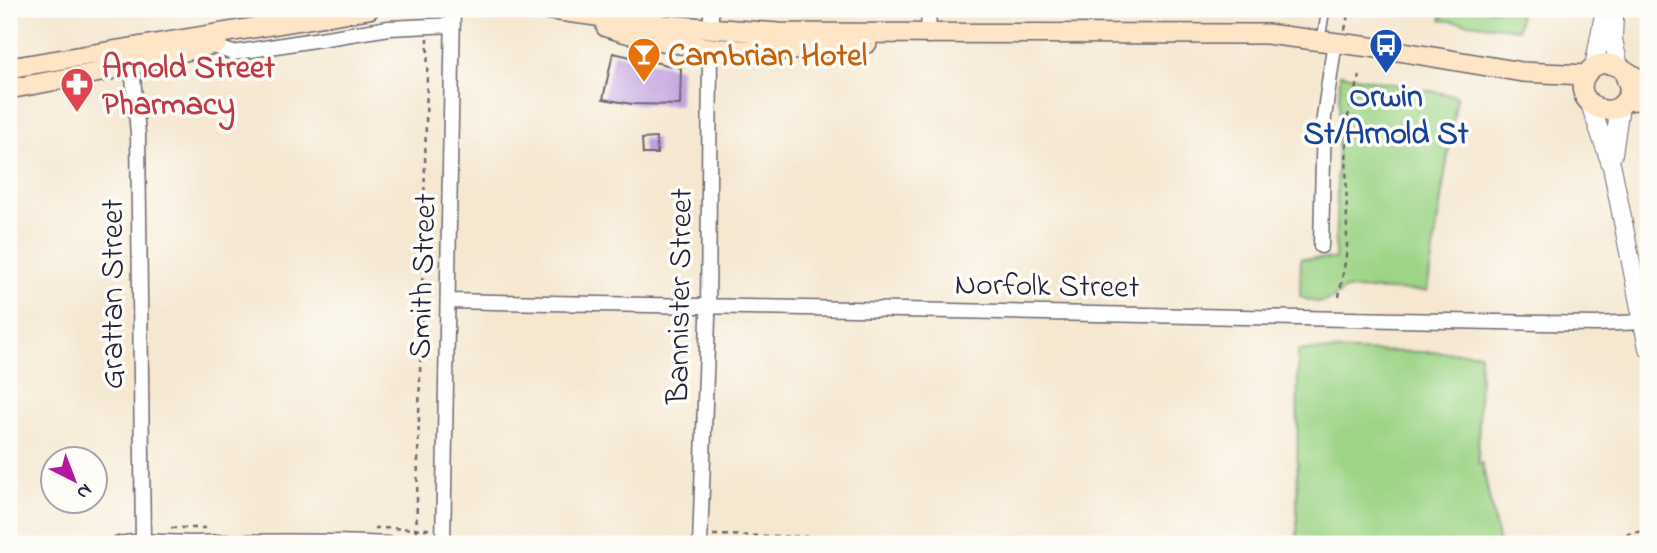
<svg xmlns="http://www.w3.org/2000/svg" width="1657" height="553" viewBox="0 0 1657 553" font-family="'Indie Flower',sans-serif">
<rect width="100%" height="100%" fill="#fdfcf7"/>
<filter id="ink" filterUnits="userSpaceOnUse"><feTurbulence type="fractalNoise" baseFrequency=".0143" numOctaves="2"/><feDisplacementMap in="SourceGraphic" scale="14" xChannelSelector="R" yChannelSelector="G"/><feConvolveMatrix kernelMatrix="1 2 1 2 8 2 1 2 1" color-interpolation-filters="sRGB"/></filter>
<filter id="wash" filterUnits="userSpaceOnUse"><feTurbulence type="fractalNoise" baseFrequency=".00686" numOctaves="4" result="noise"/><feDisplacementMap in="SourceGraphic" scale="28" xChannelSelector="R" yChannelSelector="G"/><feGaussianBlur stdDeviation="1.57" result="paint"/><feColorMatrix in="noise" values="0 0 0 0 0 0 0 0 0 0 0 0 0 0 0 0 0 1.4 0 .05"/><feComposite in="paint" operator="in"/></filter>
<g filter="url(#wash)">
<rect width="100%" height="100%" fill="#f5e7d0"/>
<path fill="#9dd486" stroke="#607b60" stroke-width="2" d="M 1443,9 L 1520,9 L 1518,29 L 1441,20 Z
M 1340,74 L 1457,96 L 1427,291 L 1345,289 C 1329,303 1319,307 1300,296 L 1301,258 L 1335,259 Z
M 1298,350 L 1480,353 L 1478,464 L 1482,463 L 1499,544 L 1297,543 Z"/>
<g id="blocks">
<path fill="#bb96dd" d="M 613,53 L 681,68 L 680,105 L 632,104 L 603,99 Z
M 656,138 L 657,154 L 643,154 L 642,139 Z"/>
</g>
</g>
<g filter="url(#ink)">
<use href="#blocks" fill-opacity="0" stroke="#6c676f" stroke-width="2"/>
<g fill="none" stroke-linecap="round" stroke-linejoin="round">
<defs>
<path id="service" d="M 1321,39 L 1326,9"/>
<path id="minor" d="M 928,9 L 929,36
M 711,29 L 711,9
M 210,45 L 233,53 L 389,28 L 453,25
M 131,55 L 138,134 L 143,540
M 1321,246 L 1324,117 L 1335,41
M 449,301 L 1595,324 L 1643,322
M 118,544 C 144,539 168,543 193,543 C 258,541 323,540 388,544
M 443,544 L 453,9
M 700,544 L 708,319 L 710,49"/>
<path id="tertiary" d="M 1614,16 L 1613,39 L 1619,67
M 1594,67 L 1605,9
M 1590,104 L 1612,167 L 1648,348
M 1613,154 L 1620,106"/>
<path id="secondary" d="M 544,9 L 664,25 L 779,33 L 1267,34 L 1386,49 L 1522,72 L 1586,75
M 606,27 C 691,54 780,55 867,43
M 9,68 L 369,9
M 1623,70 L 1630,89 C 1619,133 1563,99 1589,71 C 1594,65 1602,63 1609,64 C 1623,66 1636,79 1648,84
M 9,89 L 101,72 L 217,43
M 1625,101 L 1648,99"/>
</defs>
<use href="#service" stroke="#6c676f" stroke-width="10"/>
<use href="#minor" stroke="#6c676f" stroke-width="17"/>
<use href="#tertiary" stroke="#6c676f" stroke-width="20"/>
<use href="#secondary" stroke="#6c676f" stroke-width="22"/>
<path stroke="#6c676f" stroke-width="2.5" stroke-dasharray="5 5" stroke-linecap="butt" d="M 1345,30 L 1349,9
M 9,40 L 17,9
M 1339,297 L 1347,250 L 1346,123 L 1360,76
M 171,528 L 210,528
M 374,528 L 430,529
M 713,535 L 1248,544
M 416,542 L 428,38
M 1577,544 L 1648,530"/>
<use href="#service" stroke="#fff" stroke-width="7"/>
<use href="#minor" stroke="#fff" stroke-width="14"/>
<use href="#tertiary" stroke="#fff" stroke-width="18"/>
<use href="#secondary" stroke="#fde5c5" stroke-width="19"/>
</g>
</g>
<defs>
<symbol id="bus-pin" viewBox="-11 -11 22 30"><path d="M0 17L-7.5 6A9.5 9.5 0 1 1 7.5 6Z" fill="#1a4fb4" stroke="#fdfcf7"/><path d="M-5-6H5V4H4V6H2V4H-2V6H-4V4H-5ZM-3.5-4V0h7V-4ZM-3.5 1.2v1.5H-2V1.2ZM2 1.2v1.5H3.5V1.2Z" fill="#fff"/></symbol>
<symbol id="bar-pin" viewBox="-11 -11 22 30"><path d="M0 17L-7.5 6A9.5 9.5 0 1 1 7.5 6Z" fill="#e8710a" stroke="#fdfcf7"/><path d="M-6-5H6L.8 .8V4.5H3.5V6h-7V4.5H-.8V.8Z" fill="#fff"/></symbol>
<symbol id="pharmacy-pin" viewBox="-11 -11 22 30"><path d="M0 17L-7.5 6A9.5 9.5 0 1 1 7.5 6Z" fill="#e0444e" stroke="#fdfcf7"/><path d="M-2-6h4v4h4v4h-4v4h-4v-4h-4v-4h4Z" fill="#fff"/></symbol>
</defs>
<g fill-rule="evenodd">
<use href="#bus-pin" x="1367" y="26" width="38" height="52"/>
<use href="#bar-pin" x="625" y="35" width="38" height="52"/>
<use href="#pharmacy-pin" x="58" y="65" width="38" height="52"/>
</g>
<g text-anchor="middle" stroke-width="7" stroke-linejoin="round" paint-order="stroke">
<g font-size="32" font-weight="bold" fill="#c56008" stroke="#fdfcf7" text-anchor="start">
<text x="668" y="65">Cambrian Hotel</text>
</g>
<g font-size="32" font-weight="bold" fill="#be3a42" stroke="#fdfcf7" text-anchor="start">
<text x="102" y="77">Arnold Street<tspan x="102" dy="37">Pharmacy</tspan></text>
</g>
<g font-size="32" font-weight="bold" fill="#164399" stroke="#fdfcf7">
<text x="1386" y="106">Orwin<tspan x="1386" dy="37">St/Arnold St</tspan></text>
</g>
<g font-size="32" fill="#22223b" stroke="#fdfcf7">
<text transform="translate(421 276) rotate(-88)" y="11">Smith Street</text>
<text transform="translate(1047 284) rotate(1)" y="11">Norfolk Street</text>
<text transform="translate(111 294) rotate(-90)" y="11">Grattan Street</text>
<text transform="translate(678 296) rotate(-89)" y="11">Bannister Street</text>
</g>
</g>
<rect width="1657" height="553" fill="none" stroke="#fdfcf7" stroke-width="35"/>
<g transform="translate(74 480) rotate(138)"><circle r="33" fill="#fdfcf7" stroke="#a5a5ac" stroke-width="2"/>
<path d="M0-5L12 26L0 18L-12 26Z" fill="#b5179e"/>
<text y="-10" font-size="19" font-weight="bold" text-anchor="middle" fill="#22223b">N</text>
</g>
</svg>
